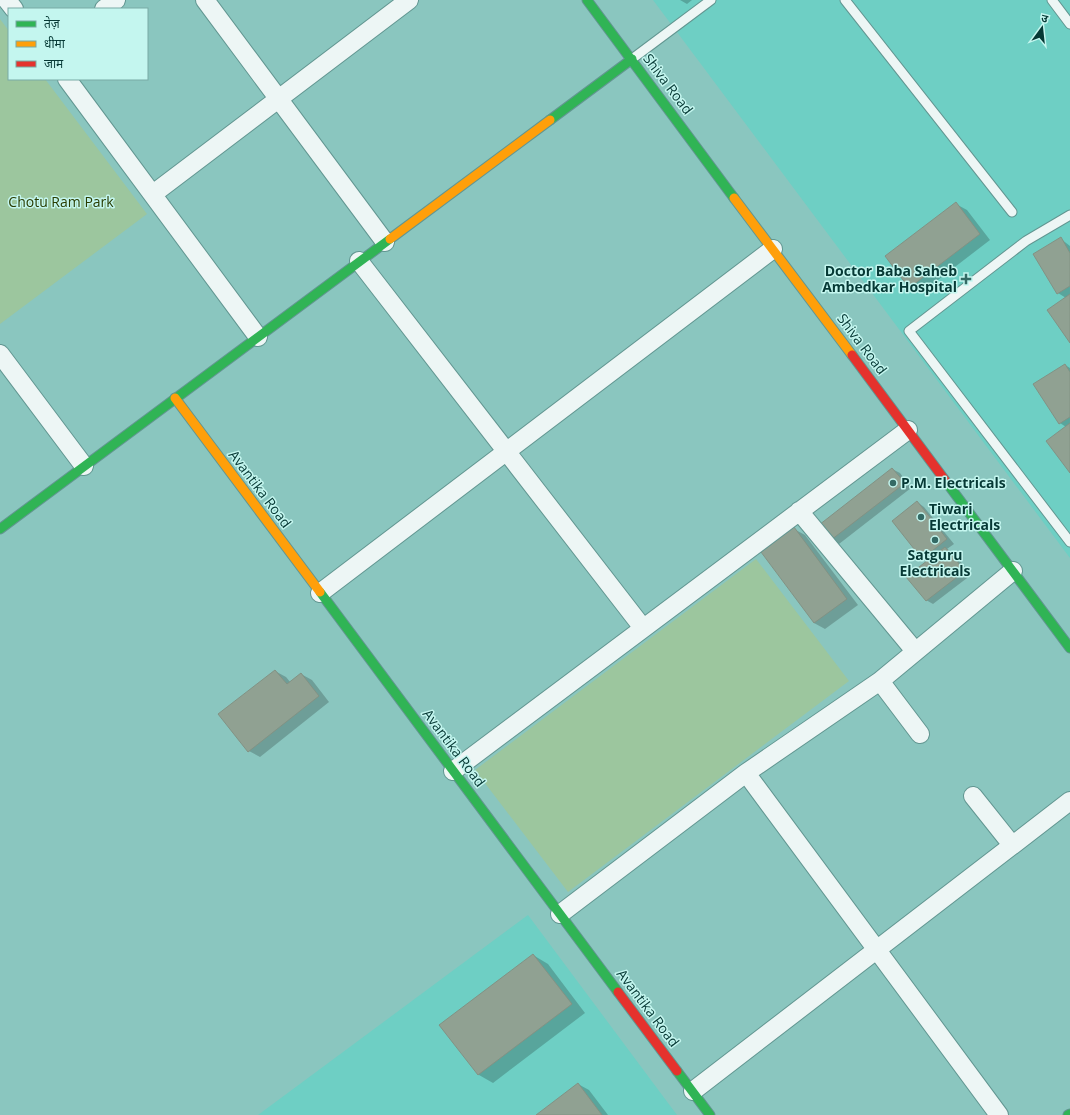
<svg xmlns="http://www.w3.org/2000/svg" width="1070" height="1115" viewBox="0 0 1070 1115" font-family="'Open Sans','Noto Sans Devanagari',sans-serif">
<rect width="100%" height="100%" fill="#8ac6bf"/>
<path fill="#6ecfc4" d="M 653,0 L 1070,0 L 1070,558 Z
M 528,915 L 677,1115 L 258,1115 Z"/>
<path fill="#9cc69e" d="M 0,19 L 9,31 L 9,79 L 45,79 L 147,214 L 0,324 Z
M 756,559 L 849,681 L 568,892 L 475,770 Z"/>
<path fill="#0003" d="M 680,0 L 692,0 L 687,4 Z
M 956,204 L 967,210 L 990,240 L 921,293 L 910,287 Z
M 1061,239 L 1070,246 L 1070,342 L 1066,298 L 1058,293 Z
M 1065,365 L 1070,368 L 1070,471 L 1066,427 L 1060,423 Z
M 892,469 L 900,473 L 911,488 L 839,544 L 831,539 Z
M 917,502 L 924,507 L 954,544 L 947,549 L 953,552 L 971,575 L 933,604 L 926,600 L 929,561 L 923,558 Z
M 794,529 L 805,535 L 858,605 L 825,629 L 814,623 Z
M 275,671 L 286,677 L 291,683 L 301,674 L 312,680 L 329,702 L 260,757 L 249,751 Z
M 533,955 L 548,964 L 585,1013 L 493,1083 L 479,1075 L 441,1025 Z
M 578,1084 L 589,1090 L 608,1115 L 537,1115 Z"/>
<path fill="#90a192" stroke="#829284" d="M 956,202 L 980,234 L 909,288 L 885,256 Z
M 1061,237 L 1070,253 L 1070,286 L 1057,294 L 1033,254 Z
M 1070,294 L 1070,343 L 1047,310 Z
M 1065,364 L 1070,372 L 1070,417 L 1059,424 L 1033,384 Z
M 1070,423 L 1070,473 L 1046,441 Z
M 892,468 L 905,483 L 831,540 L 819,525 Z
M 917,501 L 947,539 L 922,559 L 892,521 Z
M 794,527 L 847,599 L 814,623 L 761,552 Z
M 945,547 L 965,571 L 926,601 L 906,577 Z
M 275,670 L 287,684 L 301,673 L 319,696 L 248,752 L 218,714 Z
M 533,954 L 572,1004 L 478,1075 L 439,1025 Z
M 578,1083 L 602,1115 L 536,1115 Z"/>
<g fill="none" stroke-linecap="round" stroke-linejoin="round">
<defs>
<path id="lane" d="M 845,0 L 1012,212
M 1052,0 L 1070,24
M 632,59 L 711,0
M 1070,215 L 1026,241 L 909,331 L 1070,542"/>
<path id="street" d="M 7,0 L 14,9
M 205,0 L 385,242
M 104,9 L 116,0
M 67,79 L 258,337
M 153,194 L 409,0
M 359,261 L 643,628
M 0,354 L 84,466
M 799,511 L 915,651
M 320,593 L 773,249
M 880,681 L 920,734
M 453,771 L 908,430
M 746,773 L 999,1115
M 973,796 L 1012,845
M 560,914 L 746,773 L 880,681 L 1013,571
M 693,1091 L 1070,801"/>
<path id="fast" d="M 587,0 L 734,198
M 550,120 L 632,59
M 947,483 L 1070,648
M 0,529 L 390,239
M 320,592 L 618,992
M 677,1071 L 710,1115
M 1068,1115 L 1070,1114"/>
<path id="slow" d="M 734,198 L 852,355
M 390,239 L 550,120
M 175,398 L 320,592"/>
<path id="jam" d="M 852,355 L 947,483
M 618,992 L 677,1071"/>
</defs>
<use href="#lane" stroke="#629691" stroke-width="11"/>
<use href="#street" stroke="#629691" stroke-width="20"/>
<use href="#fast" stroke="#629691" stroke-width="11"/>
<use href="#slow" stroke="#629691" stroke-width="11"/>
<use href="#jam" stroke="#629691" stroke-width="11"/>
<use href="#lane" stroke="#edf6f5" stroke-width="9"/>
<use href="#street" stroke="#edf6f5" stroke-width="18"/>
<use href="#fast" stroke="#30b455" stroke-width="9"/>
<use href="#slow" stroke="#ff9f0a" stroke-width="9"/>
<use href="#jam" stroke="#e5322d" stroke-width="9"/>
</g>
<g fill="#346a65" stroke="#c4f6ef" stroke-width="1.5">
<path d="M964 273h4v4h4v4h-4v4h-4v-4h-4v-4h4z"/>
<circle cx="893" cy="483" r="4"/>
<circle cx="921" cy="517" r="4"/>
<circle cx="935" cy="540" r="4"/>
</g>
<g text-anchor="middle" stroke-width="3" stroke-linejoin="round" paint-order="stroke">
<g font-size="14" fill="#063935" stroke="#c4f6ef">
<text transform="translate(668 84) rotate(53)" y="5">Shiva Road</text>
<text transform="translate(862 344) rotate(53)" y="5">Shiva Road</text>
<text transform="translate(260 489) rotate(53)" y="5">Avantika Road</text>
<text transform="translate(454 748) rotate(53)" y="5">Avantika Road</text>
<text transform="translate(648 1008) rotate(53)" y="5">Avantika Road</text>
</g>
<g font-size="14" fill="#293c00" stroke="#c4f6ef">
<text x="61" y="207">Chotu Ram Park</text>
</g>
<g font-size="14" font-weight="bold" fill="#063935" stroke="#c4f6ef" text-anchor="start">
<text x="957" y="276" text-anchor="end">Doctor Baba Saheb<tspan x="957" dy="16">Ambedkar Hospital</tspan></text>
<text x="901" y="488">P.M. Electricals</text>
<text x="929" y="514">Tiwari<tspan x="929" dy="16">Electricals</tspan></text>
<text x="935" y="560" text-anchor="middle">Satguru<tspan x="935" dy="16">Electricals</tspan></text>
</g>
</g>
<rect x="8" y="8" width="140" height="72" fill="#c4f6ef" stroke="#78aaa5"/>
<rect x="16" y="21" width="20" height="6" fill="#30b455" stroke="#78aaa5"/>
<text x="44" y="28" font-size="12" fill="#063935">तेज़</text>
<rect x="16" y="41" width="20" height="6" fill="#ff9f0a" stroke="#78aaa5"/>
<text x="44" y="48" font-size="12" fill="#063935">धीमा</text>
<rect x="16" y="61" width="20" height="6" fill="#e5322d" stroke="#78aaa5"/>
<text x="44" y="68" font-size="12" fill="#063935">जाम</text>
<g transform="translate(1042 28) rotate(15)" stroke="#c4f6ef" stroke-width="3" paint-order="stroke">
<path d="M0-3L7 15L0 10L-7 15Z" fill="#063935"/>
<text y="-6" font-size="11" font-weight="bold" text-anchor="middle" fill="#063935">उ</text>
</g>
</svg>
